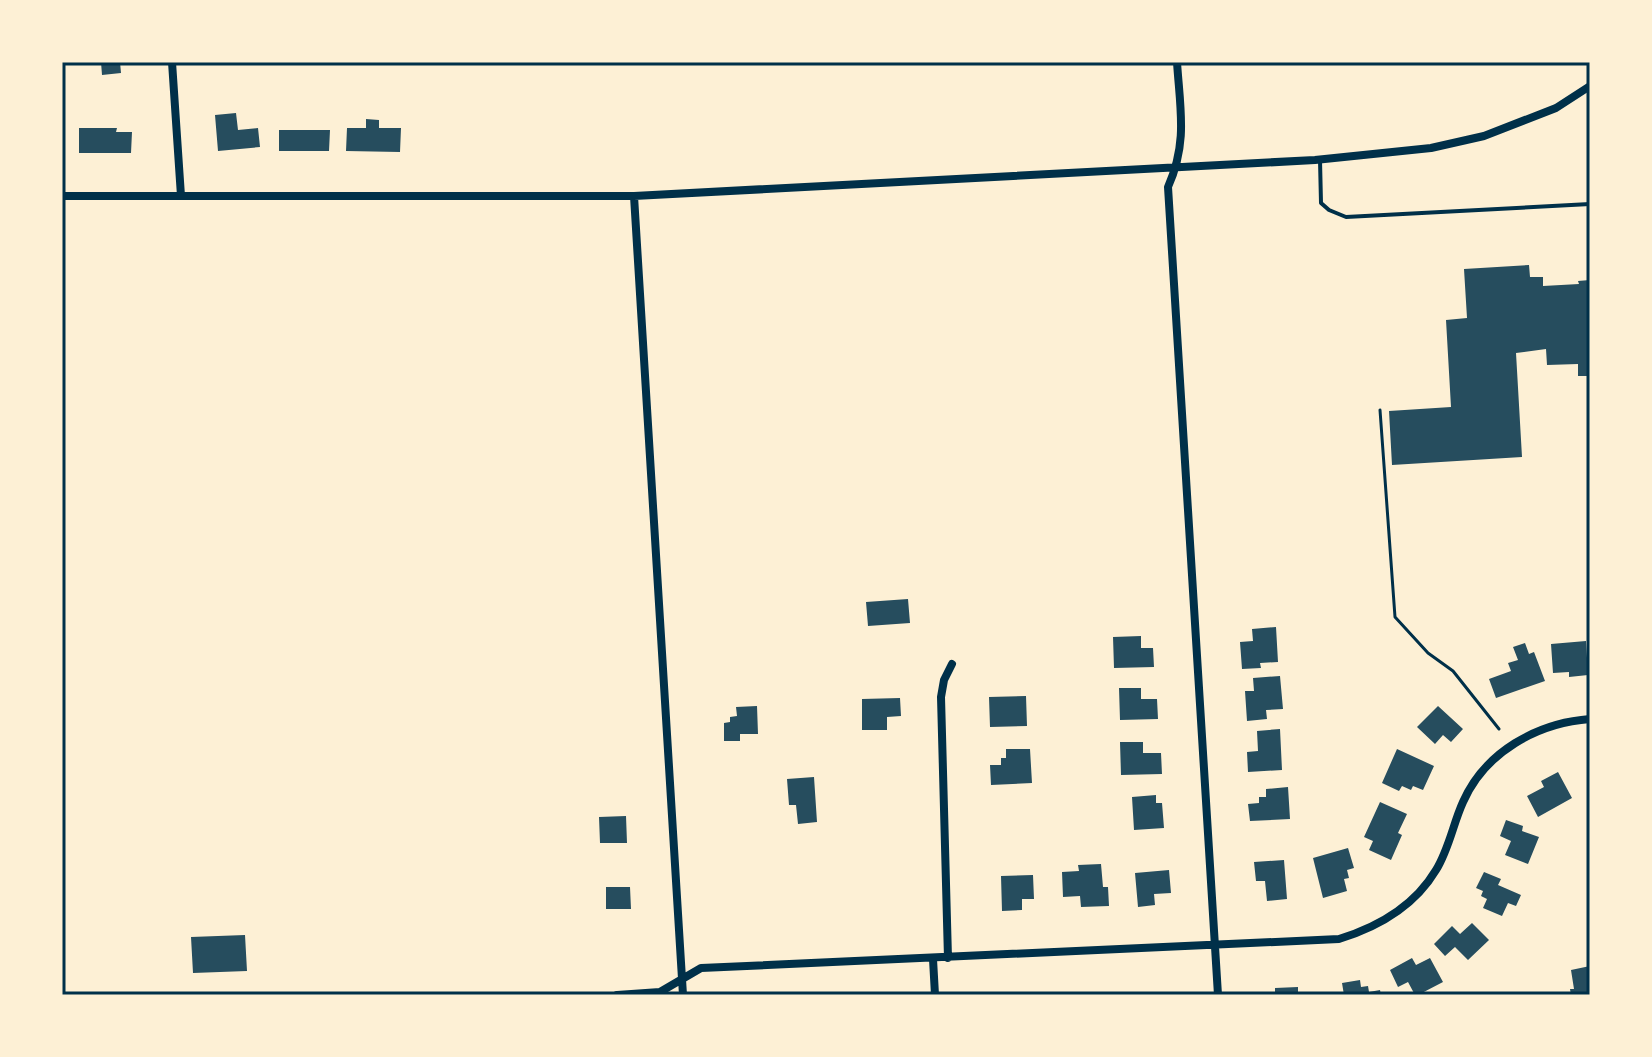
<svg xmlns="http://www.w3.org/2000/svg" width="1652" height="1057" viewBox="0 0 1652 1057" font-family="'DM Sans',sans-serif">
<rect width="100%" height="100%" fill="#fdf0d5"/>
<path fill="#264d5e" d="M 101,62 L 120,62 L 121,73 L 102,75 Z
M 236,113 L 238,130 L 258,128 L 260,147 L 218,151 L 215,115 Z
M 366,119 L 379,120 L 379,128 L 401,128 L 400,152 L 346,151 L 347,128 L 366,128 Z
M 79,128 L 117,128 L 116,132 L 132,132 L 131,153 L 79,153 Z
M 279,130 L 330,130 L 329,151 L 279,151 Z
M 1529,265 L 1530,277 L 1543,277 L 1543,286 L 1579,284 L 1578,281 L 1590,280 L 1590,376 L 1578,376 L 1578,364 L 1547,365 L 1546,349 L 1516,353 L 1522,457 L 1392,465 L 1389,411 L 1451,407 L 1446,320 L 1467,318 L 1464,269 Z
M 908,599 L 910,623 L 868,626 L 866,602 Z
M 1276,627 L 1278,662 L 1260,663 L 1261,668 L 1242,669 L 1240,642 L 1253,641 L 1252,629 Z
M 1141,636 L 1141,648 L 1153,648 L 1154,667 L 1114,668 L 1113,637 Z
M 1586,641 L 1588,675 L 1569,677 L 1569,672 L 1553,673 L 1551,644 Z
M 1525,643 L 1529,654 L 1534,652 L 1545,681 L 1496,698 L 1489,679 L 1511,671 L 1508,663 L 1518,660 L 1513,647 Z
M 1280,676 L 1283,709 L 1266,710 L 1267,719 L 1247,721 L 1245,691 L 1254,691 L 1253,678 Z
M 1119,688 L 1141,688 L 1141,699 L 1157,699 L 1158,719 L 1120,720 Z
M 1026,696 L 1027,726 L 990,727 L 989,697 Z
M 900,698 L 901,716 L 887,717 L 887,730 L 862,730 L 862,699 Z
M 757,706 L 758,734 L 740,734 L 740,741 L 724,741 L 724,723 L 730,722 L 730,717 L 737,716 L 736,707 Z
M 1438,706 L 1463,729 L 1451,742 L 1443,735 L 1435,744 L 1417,727 Z
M 1280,729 L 1282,770 L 1248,772 L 1247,752 L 1258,751 L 1257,731 Z
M 1120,742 L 1143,742 L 1143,753 L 1161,753 L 1162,774 L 1121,775 Z
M 1006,749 L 1030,749 L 1032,783 L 991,785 L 990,765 L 1001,765 L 1001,758 L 1006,758 Z
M 1397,749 L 1434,766 L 1423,790 L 1413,786 L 1411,790 L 1402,786 L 1399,791 L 1382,783 Z
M 1558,772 L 1572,798 L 1538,817 L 1527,796 L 1544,787 L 1541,781 Z
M 814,777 L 817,822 L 798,824 L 796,805 L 789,805 L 787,779 Z
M 1288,787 L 1290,819 L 1250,821 L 1248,804 L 1259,803 L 1259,797 L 1266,797 L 1266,789 Z
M 1156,795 L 1156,803 L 1162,803 L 1164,828 L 1134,830 L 1132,797 Z
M 1380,802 L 1407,814 L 1398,833 L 1402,835 L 1391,860 L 1369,850 L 1373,841 L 1364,837 Z
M 626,816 L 627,843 L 600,843 L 599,817 Z
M 1506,820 L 1523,826 L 1522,831 L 1539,837 L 1528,864 L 1505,855 L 1511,841 L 1500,836 Z
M 1348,848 L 1354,868 L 1347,870 L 1349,878 L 1344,879 L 1347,891 L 1323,898 L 1313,858 Z
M 1284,860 L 1287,899 L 1267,901 L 1265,881 L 1256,881 L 1254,862 Z
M 1101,864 L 1103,887 L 1108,887 L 1109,906 L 1081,907 L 1080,896 L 1063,897 L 1062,872 L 1079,871 L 1078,865 Z
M 1169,870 L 1171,893 L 1154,894 L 1155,905 L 1138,907 L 1135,873 Z
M 1484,872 L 1501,879 L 1498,885 L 1521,895 L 1516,906 L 1508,903 L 1502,916 L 1483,908 L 1487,899 L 1481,896 L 1483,891 L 1476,888 Z
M 1033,875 L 1034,899 L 1022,899 L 1022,910 L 1002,911 L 1001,876 Z
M 606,887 L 630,887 L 631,909 L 606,909 Z
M 1472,923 L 1489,940 L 1468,960 L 1455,947 L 1445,956 L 1434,944 L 1452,926 L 1460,934 Z
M 245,935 L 247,971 L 193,973 L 191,937 Z
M 1412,958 L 1416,965 L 1430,958 L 1443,982 L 1418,995 L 1415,995 L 1408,982 L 1398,987 L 1390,970 Z
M 1590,966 L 1590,995 L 1571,995 L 1570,989 L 1574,989 L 1571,970 Z
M 1360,980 L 1361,987 L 1368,986 L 1369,992 L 1380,990 L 1381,995 L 1344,995 L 1342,983 Z
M 1298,987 L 1298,995 L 1275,995 L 1275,988 Z"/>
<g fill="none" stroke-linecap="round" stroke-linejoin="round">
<path stroke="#003049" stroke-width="3" d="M 1380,410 L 1395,617 L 1428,653 L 1453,671 L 1499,729"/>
<path stroke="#003049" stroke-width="4" d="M 1320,160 L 1321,203 L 1329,210 L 1346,217 L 1590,204"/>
<path stroke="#003049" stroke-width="8" d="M 172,62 L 181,196
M 1177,62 C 1180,109 1188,142 1168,187 L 1218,995
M 62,196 L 634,196 L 1315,160 L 1431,148 L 1484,136 L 1556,108 L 1590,86
M 634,196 L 683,995
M 948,958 L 941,697 L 944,680 L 952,664
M 933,959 L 935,995
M 617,995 L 660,992 L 701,968 L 1339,939 C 1378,927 1414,907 1436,870 C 1449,849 1453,824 1463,802 C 1485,752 1537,723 1590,719"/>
</g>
<rect width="1652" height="1057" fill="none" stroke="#fdf0d5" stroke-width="128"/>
<rect x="64" y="64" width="1524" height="929" fill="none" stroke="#003049" stroke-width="3"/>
</svg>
